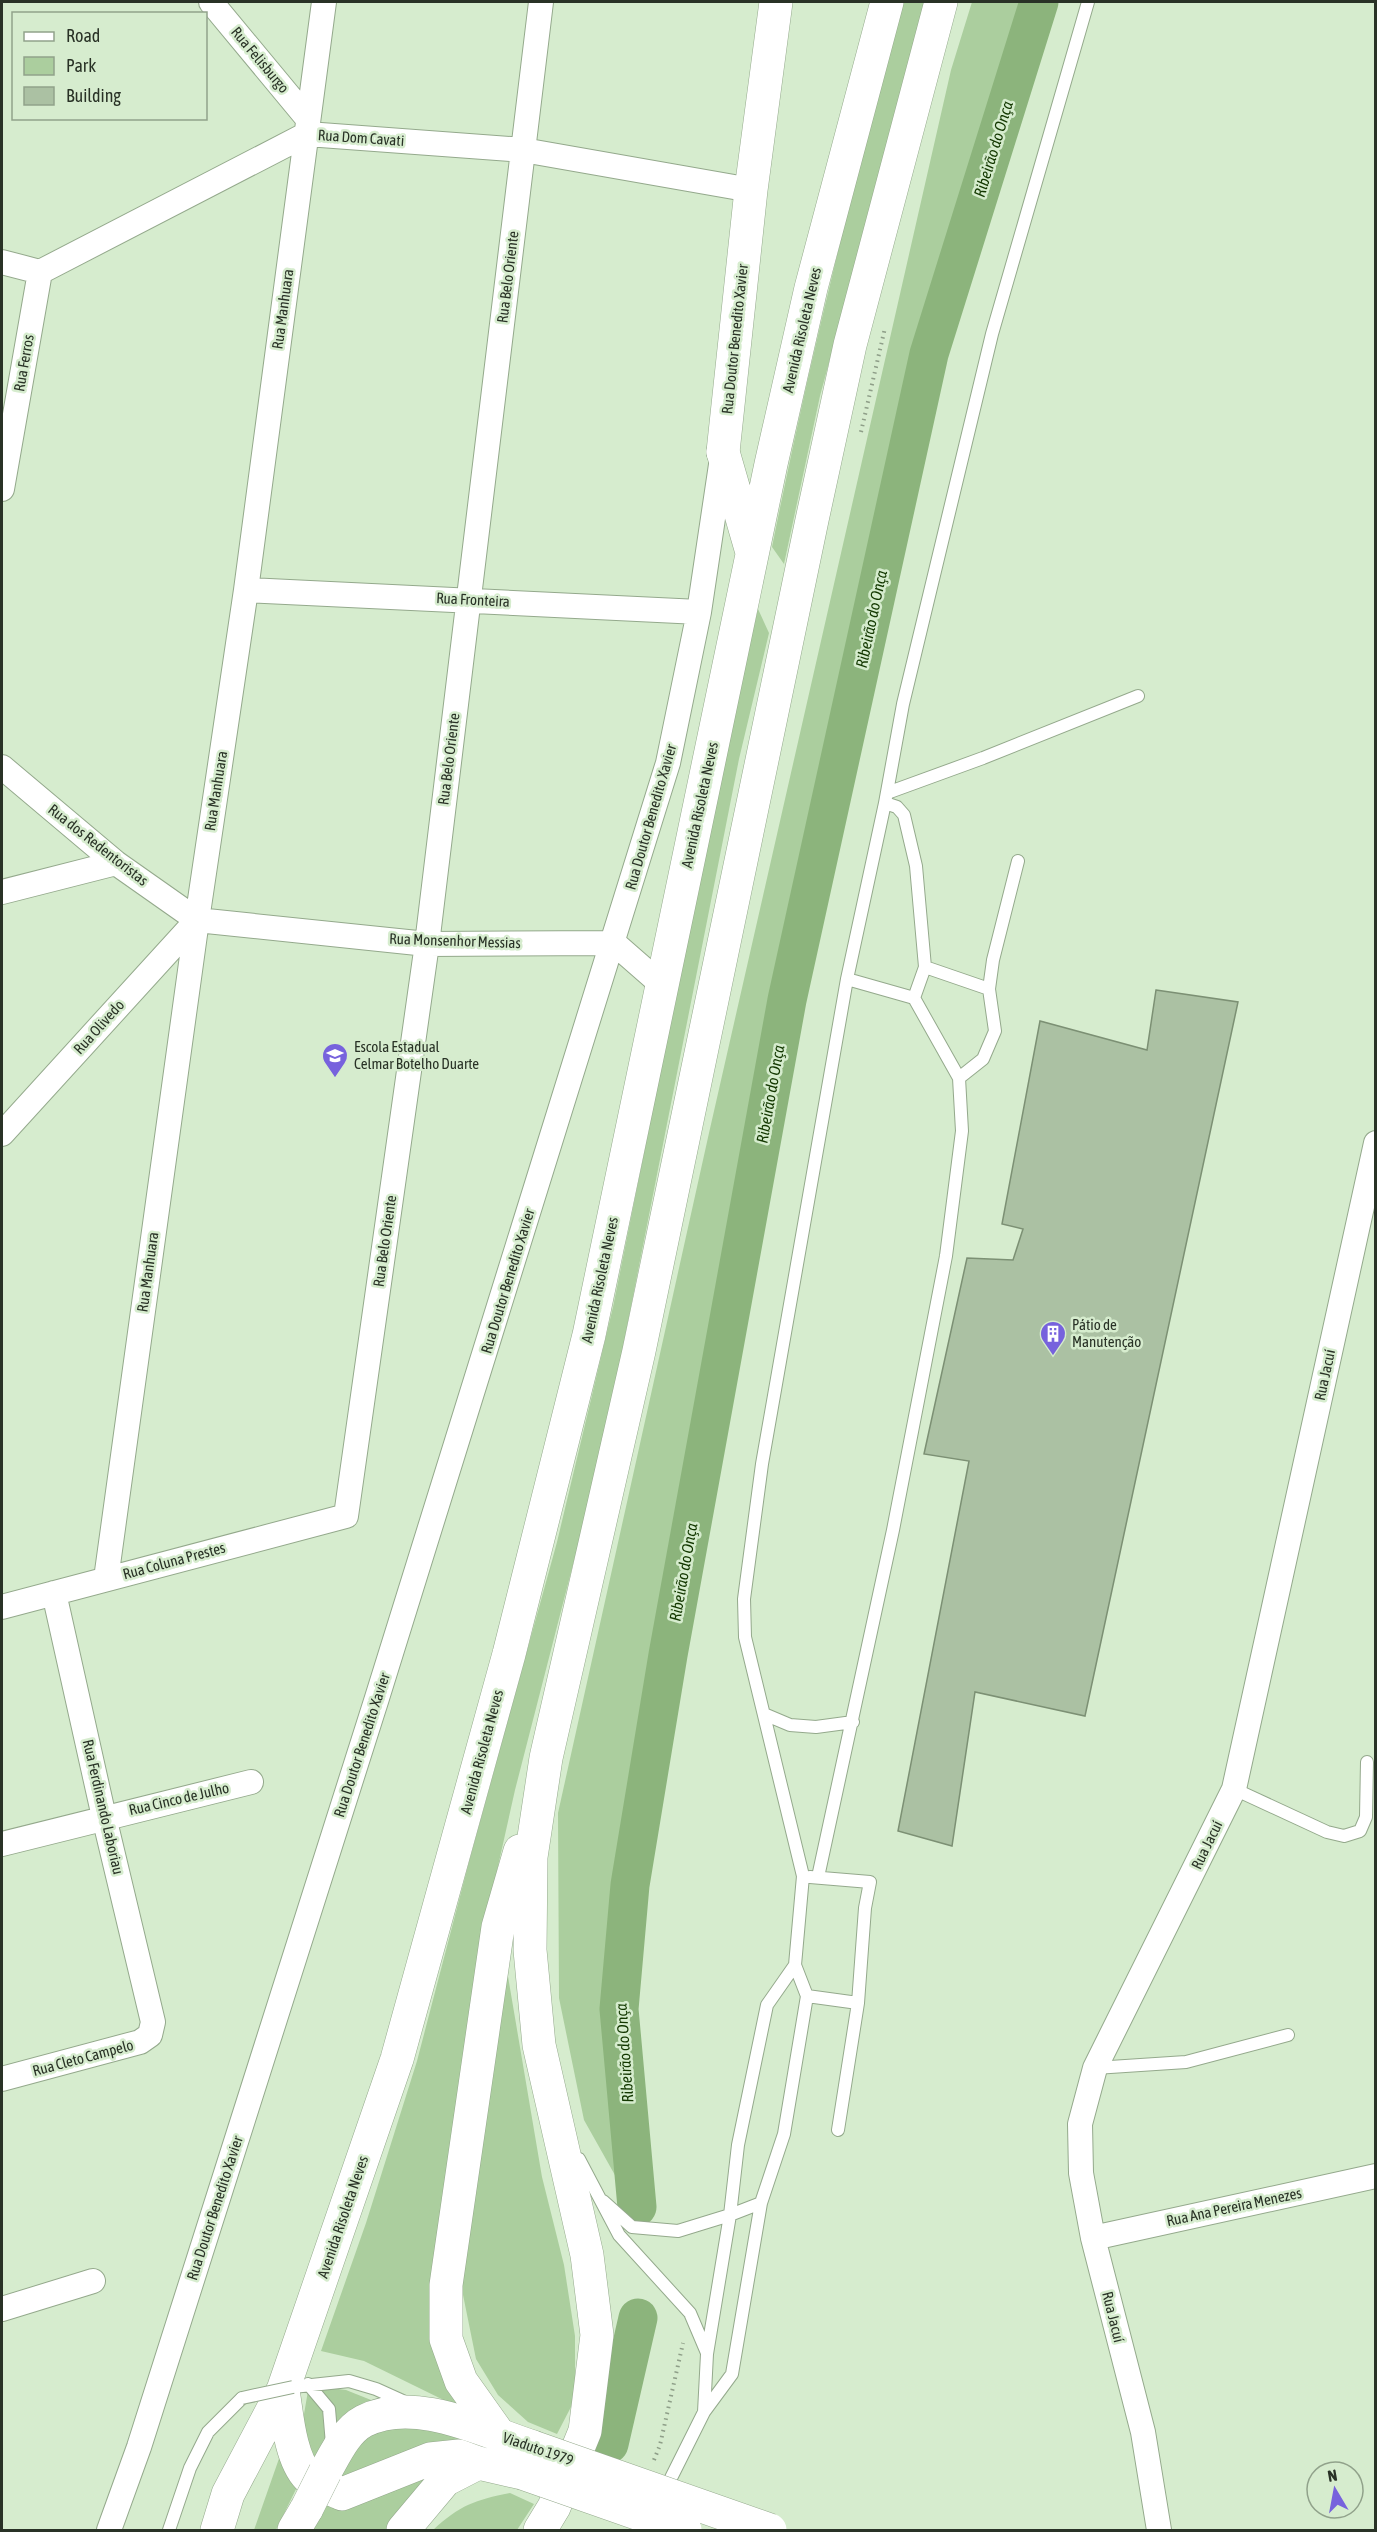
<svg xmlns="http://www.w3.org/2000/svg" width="1377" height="2532" viewBox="0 0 1377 2532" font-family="'Asap Condensed',sans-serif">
<rect width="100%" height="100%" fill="#d6ecce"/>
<path fill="#abce9e" d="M 904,2 L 926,2 L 820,396 L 784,564 L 772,547 C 809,363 853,182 904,2 Z
M 972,2 L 1031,2 L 933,316 L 846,701 L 753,1140 L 632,1825 L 611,2000 L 625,2193 L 584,2120 L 559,1998 L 558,1813 L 709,1133 L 951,70 Z
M 758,609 L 769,633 L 739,759 L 622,1352 L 579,1541 L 515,1790 L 490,1902 L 447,2225 L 464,2410 L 364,2361 L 321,2351 L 366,2223 L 417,2061 L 469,1862 L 557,1542 L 613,1307 L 731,722 Z
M 503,1947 L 542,2177 L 564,2265 L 575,2336 L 575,2380 L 572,2405 L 557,2434 L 528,2422 L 498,2395 L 476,2359 L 461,2285 Z
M 309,2385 L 346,2390 L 376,2402 L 347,2416 L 324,2441 L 310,2466 L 303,2420 Z
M 413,2422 L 475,2442 L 432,2445 L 340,2484 L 333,2477 L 377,2425 Z
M 282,2450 L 300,2481 L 276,2530 L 254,2530 Z
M 441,2466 L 390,2530 L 306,2530 L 321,2500 Z
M 510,2493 L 534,2504 L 517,2530 L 433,2530 C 460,2505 475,2500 510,2493 Z"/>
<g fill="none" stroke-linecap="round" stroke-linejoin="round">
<path stroke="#8cb47c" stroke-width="39" d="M 637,2207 L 619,2009 L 630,1885 L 668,1655 L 787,1000 L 929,354 L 1039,2
M 609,2444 L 638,2318"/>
</g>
<path fill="#abc1a3" stroke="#7c9074" stroke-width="1.5" d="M 1156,990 L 1238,1002 L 1085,1716 L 975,1692 L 952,1846 L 898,1831 L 969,1461 L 924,1454 L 967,1258 L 1013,1260 L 1023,1229 L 1002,1224 L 1040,1021 L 1147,1050 Z"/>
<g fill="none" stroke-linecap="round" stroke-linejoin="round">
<defs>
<path id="lane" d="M 887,793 L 983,758 L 1138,696
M 885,803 L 897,807 L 904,815 L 916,866 L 925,967 L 914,998
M 925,967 L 989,989
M 959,1078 L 983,1059 L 995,1031 L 989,989 L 993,960 L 1018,861
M 764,1714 L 790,1725 L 816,1727 L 853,1722
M 1234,1789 L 1327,1832 L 1344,1836 L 1360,1831 L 1366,1817 L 1367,1762
M 810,1877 L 870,1882 L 865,1908 L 858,2003
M 818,1877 L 893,1530 L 946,1256 L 962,1131 L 959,1078 L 914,998 L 847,979
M 807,1996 L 795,1965 L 803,1876 L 745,1637 L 744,1599 L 762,1464 L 847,979 L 885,803 L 903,704 L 992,334 L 1088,2
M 1095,2068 L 1186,2062 L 1288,2035
M 579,2159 L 619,2235 L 690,2313 L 707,2353
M 603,2201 L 632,2227 L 678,2231 L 730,2215 L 761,2203
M 308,2384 L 329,2409 L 332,2444
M 293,2387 L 349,2381 L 376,2389 L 407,2403
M 704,2412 L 732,2374 L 761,2203 L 784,2134 L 807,1996 L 858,2003 L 838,2130
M 664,2492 L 704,2412 L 707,2354 L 730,2215 L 738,2145 L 767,2005 L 795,1965
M 169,2530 L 190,2468 L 208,2432 L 242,2398"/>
<path id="street" d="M 211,2 L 308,119
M 2,262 L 40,272 L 307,134 L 523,150 L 751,190
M 2,489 L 40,272
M 246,590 L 699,612
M 2,767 L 116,863 L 197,920 L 427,944 L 614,943 L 662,985
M 2,892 L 116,863
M 2,1134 L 197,920
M 106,1579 L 197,920 L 246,590 L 324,2
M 2,1607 L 346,1516 L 427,944 L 541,2
M 2,1844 L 251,1782
M 2,2079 L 140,2042 L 150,2035 L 153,2022 L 104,1817 L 54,1593
M 1093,2238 L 1376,2176
M 2,2309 L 93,2281
M 109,2530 L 139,2447 L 377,1698 L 668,763 L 699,612 L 722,458
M 1159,2530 L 1143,2432 L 1093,2238 L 1081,2173 L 1080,2124 L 1095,2068 L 1234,1789 L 1376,1143"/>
<path id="secondary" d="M 723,452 L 751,190 L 776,2
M 478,2463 L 522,2473
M 325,2472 C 335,2455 345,2431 364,2421 C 415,2395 483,2431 533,2447"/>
<path id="highway" d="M 723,452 L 751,549
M 283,2390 C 287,2415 290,2458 308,2477 C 315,2485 332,2489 342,2494 L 430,2459 L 459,2456 L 478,2463
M 500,2436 L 461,2381 L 446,2339 L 446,2285 L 498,1927 L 520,1851
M 217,2530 L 228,2494 L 283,2390 L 397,2059 L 509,1654 L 589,1335 L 771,464 L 811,288 L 887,2
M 294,2530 L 307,2508
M 403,2530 L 445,2480 L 478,2463
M 540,2530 L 554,2507 L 585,2431 L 597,2335 L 587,2255 L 539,2045 L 530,1950 L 531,1857 L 546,1758 L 639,1351 L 812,520 L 850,345 L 941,2"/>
</defs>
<use href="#lane" stroke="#94a98c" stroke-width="14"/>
<use href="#street" stroke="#94a98c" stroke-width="26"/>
<use href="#secondary" stroke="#94a98c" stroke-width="34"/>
<use href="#highway" stroke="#94a98c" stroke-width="34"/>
<path stroke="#8e9e88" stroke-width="4" stroke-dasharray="1.5 4.5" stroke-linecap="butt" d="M 861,432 L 885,328
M 654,2460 L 660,2445 L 683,2343"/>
<use href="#lane" stroke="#fff" stroke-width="12"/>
<use href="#street" stroke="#fff" stroke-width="24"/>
<use href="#secondary" stroke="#fff" stroke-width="33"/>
<use href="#highway" stroke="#fff" stroke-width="33"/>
<defs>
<path id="lane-bridge" d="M 242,2398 L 293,2387"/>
<path id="secondary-bridge" d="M 533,2447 L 770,2530
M 522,2473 L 685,2530
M 307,2508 L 325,2472"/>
</defs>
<use href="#lane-bridge" stroke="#94a98c" stroke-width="14" stroke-linecap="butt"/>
<use href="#secondary-bridge" stroke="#94a98c" stroke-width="34" stroke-linecap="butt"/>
<use href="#lane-bridge" stroke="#fff" stroke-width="12"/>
<use href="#secondary-bridge" stroke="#fff" stroke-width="33"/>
</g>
<defs>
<symbol id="school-pin" viewBox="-11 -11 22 30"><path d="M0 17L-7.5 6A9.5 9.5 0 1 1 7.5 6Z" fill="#7762dd" stroke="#d6ecce"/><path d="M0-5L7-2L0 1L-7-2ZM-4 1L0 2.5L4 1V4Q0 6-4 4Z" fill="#fff"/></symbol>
<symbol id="building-pin" viewBox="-11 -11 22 30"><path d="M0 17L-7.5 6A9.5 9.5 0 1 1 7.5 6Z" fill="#7762dd" stroke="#d6ecce"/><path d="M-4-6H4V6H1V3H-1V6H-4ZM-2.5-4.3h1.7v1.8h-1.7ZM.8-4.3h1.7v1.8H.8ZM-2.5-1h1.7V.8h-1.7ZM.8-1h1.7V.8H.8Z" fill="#fff"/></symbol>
</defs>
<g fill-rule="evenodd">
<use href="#school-pin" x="320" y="1041" width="30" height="40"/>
<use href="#building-pin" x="1038" y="1319" width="30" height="40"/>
</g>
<g text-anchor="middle" stroke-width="5" stroke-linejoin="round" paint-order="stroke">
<g font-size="15" fill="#293226" stroke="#d6ecce">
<text transform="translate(260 60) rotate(50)" y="5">Rua Felisburgo</text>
<text transform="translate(361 138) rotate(4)" y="5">Rua Dom Cavati</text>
<text transform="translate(508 277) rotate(-83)" y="5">Rua Belo Oriente</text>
<text transform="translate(283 309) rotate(-82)" y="5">Rua Manhuara</text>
<text transform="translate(802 330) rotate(-77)" y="5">Avenida Risoleta Neves</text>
<text transform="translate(735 339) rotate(-84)" y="5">Rua Doutor Benedito Xavier</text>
<text transform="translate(24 363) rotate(-80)" y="5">Rua Ferros</text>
<text transform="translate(473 600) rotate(3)" y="5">Rua Fronteira</text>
<text transform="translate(449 759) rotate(-83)" y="5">Rua Belo Oriente</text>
<text transform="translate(216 791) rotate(-81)" y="5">Rua Manhuara</text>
<text transform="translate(700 805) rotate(-78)" y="5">Avenida Risoleta Neves</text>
<text transform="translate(651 817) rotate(-74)" y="5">Rua Doutor Benedito Xavier</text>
<text transform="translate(98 845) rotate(38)" y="5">Rua dos Redentoristas</text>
<text transform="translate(455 941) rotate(2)" y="5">Rua Monsenhor Messias</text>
<text transform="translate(99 1027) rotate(-48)" y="5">Rua Olivedo</text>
<text transform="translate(385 1241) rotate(-82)" y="5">Rua Belo Oriente</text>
<text transform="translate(148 1272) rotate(-82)" y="5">Rua Manhuara</text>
<text transform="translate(600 1280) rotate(-78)" y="5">Avenida Risoleta Neves</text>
<text transform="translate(508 1281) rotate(-73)" y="5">Rua Doutor Benedito Xavier</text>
<text transform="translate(1325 1375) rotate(-78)" y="5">Rua Jacuí</text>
<text transform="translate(174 1561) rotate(-15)" y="5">Rua Coluna Prestes</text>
<text transform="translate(362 1745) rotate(-72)" y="5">Rua Doutor Benedito Xavier</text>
<text transform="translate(482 1752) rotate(-75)" y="5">Avenida Risoleta Neves</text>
<text transform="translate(179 1799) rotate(-13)" y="5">Rua Cinco de Julho</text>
<text transform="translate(103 1807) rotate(77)" y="5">Rua Ferdinando Laboriau</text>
<text transform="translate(1207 1845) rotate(-64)" y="5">Rua Jacuí</text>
<text transform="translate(83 2058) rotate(-15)" y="5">Rua Cleto Campelo</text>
<text transform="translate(1234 2207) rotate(-12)" y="5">Rua Ana Pereira Menezes</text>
<text transform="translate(215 2208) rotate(-72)" y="5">Rua Doutor Benedito Xavier</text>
<text transform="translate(343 2217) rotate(-71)" y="5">Avenida Risoleta Neves</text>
<text transform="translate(1113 2317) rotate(76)" y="5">Rua Jacuí</text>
<text transform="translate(538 2449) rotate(19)" y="5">Viaduto 1979</text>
</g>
<g font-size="15" fill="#293226" stroke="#d6ecce" text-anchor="start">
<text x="354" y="1052">Escola Estadual<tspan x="354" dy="17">Celmar Botelho Duarte</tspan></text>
<text x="1072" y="1330">Pátio de<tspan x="1072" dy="17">Manutenção</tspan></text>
</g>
<g font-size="16" font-style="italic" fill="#133800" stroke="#d6ecce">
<text transform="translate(993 149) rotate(-73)" y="6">Ribeirão do Onça</text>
<text transform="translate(871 619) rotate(-78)" y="6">Ribeirão do Onça</text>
<text transform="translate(770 1094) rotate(-80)" y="6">Ribeirão do Onça</text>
<text transform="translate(683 1572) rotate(-80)" y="6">Ribeirão do Onça</text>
<text transform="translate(624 2053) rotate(-94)" y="6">Ribeirão do Onça</text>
</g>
</g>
<rect width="1377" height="2532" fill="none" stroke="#293226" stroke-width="6"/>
<rect x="12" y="12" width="195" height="108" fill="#d6ecce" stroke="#91a28b" stroke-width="1.5"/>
<rect x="24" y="32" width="30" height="9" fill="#ffffff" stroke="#91a28b" stroke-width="1.5"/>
<text x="66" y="42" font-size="18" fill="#293226">Road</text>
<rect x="24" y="57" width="30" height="18" fill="#abce9e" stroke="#91a28b" stroke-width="1.5"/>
<text x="66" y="72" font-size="18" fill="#293226">Park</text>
<rect x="24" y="87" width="30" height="18" fill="#abc1a3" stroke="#91a28b" stroke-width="1.5"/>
<text x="66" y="102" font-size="18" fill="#293226">Building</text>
<g transform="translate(1335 2490) rotate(350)"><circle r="28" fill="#d6ecce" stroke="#91a28b" stroke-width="1.5"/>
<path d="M0-4.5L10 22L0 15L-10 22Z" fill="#7762dd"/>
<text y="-9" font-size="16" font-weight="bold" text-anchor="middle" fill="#293226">N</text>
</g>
</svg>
